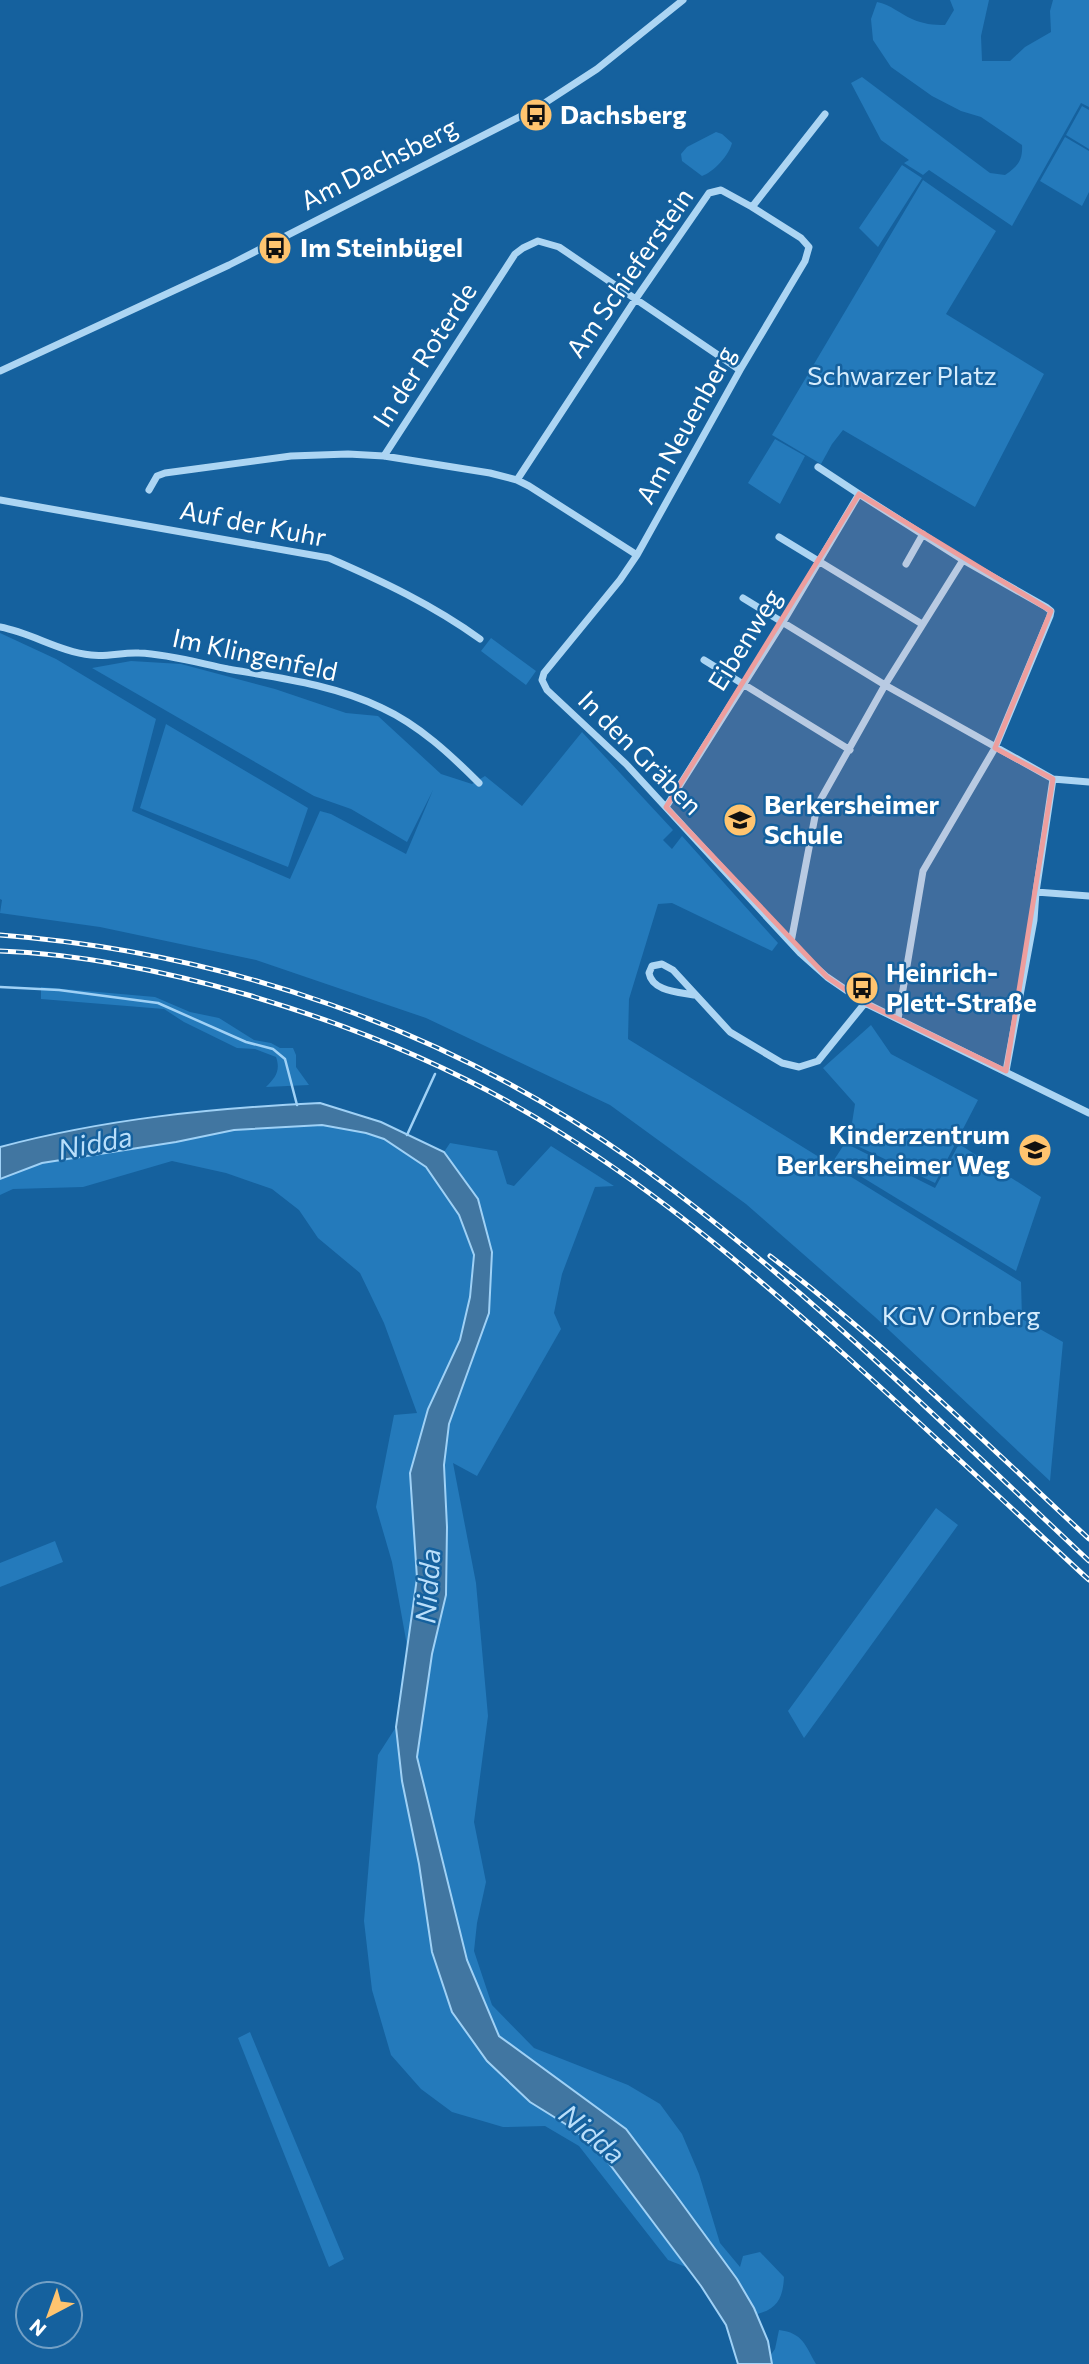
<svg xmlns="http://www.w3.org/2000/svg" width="1089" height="2364" viewBox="0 0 1089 2364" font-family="Commissioner,sans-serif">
<rect width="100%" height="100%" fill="#15619e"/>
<path fill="#247abb" d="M 950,0 L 989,0 L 981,36 L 982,61 L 1010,61 L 1025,47 L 1051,32 L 1050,11 L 1053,0 L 1089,0 L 1089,107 L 1081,103 L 1012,226 L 929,170 L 923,175 L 904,163 L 909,160 L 881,140 L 851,83 L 862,77 L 990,173 L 1005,175 C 1017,167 1023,161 1022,145 L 981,117 L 961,111 L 932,96 L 891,67 L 873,40 L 871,19 L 877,2 C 891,5 899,13 912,19 C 923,24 933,25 945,25 L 954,10 Z
M 1082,106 L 1089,110 L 1089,149 L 1066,135 Z
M 716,132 L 722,134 L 732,143 C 729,155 714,172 702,176 L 682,161 L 681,154 L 687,147 Z
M 1065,137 L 1089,151 L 1089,192 L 1082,206 L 1040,181 Z
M 902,165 L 922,178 L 878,247 L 859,228 Z
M 923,180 L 996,231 L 946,314 L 1044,374 L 975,507 L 843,430 L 832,444 L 821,464 L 772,435 Z
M 775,439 L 805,456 L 780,504 L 748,483 Z
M 0,633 L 56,659 L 156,719 L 132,811 L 290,879 L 320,811 L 331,814 L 406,854 L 433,790 L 407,842 L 351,809 L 314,796 L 92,668 L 131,661 L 181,664 L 275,689 L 346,713 L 378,716 L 441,774 L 472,784 L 485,776 L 522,806 L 582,732 L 673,830 L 663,840 L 672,849 L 682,836 L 778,943 L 772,951 L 672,903 L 658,904 L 629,999 L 628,1039 L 1021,1282 L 1022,1319 L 1063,1342 L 1050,1481 L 875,1317 L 746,1204 L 610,1105 L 426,1018 L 256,960 L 100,927 L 0,913 L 2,900 L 0,899 Z
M 491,638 L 536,671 L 526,685 L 481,651 Z
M 166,724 L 308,808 L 288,867 L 140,808 Z
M 41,987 L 155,997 L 190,1012 L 219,1018 L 254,1040 L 271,1043 L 280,1048 L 293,1048 L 296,1055 L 296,1067 L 309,1085 L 266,1087 C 275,1078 281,1071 276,1057 L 255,1049 L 237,1048 L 184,1022 L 164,1009 L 41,999 Z
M 871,1025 L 891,1054 L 978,1100 L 935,1183 L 849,1142 L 855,1104 L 823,1068 Z
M 322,1125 L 366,1133 L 384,1139 L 426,1167 L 459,1215 L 474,1255 L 470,1297 L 460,1340 L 428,1409 L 410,1473 L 417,1578 L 408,1651 L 392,1562 L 376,1507 L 394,1415 L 417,1413 L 384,1323 L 360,1273 L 318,1238 L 299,1210 L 272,1189 L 226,1173 L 172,1161 L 83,1187 L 13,1189 L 0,1195 L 0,1179 L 42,1163 L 176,1142 L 234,1130 Z
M 450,1143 L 497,1151 L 507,1184 L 514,1186 L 551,1146 L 614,1186 L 595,1187 L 562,1274 L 554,1313 L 561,1329 L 477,1476 L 453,1463 L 476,1583 L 488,1716 L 474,1822 L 486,1882 L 477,1923 L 474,1951 L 492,2005 L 534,2048 L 628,2085 L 660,2104 L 682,2134 L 699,2174 L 720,2243 L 740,2267 L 743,2256 L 760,2252 L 784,2277 C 783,2297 778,2309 757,2314 L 737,2279 L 626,2129 L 499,2036 L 467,1959 L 417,1757 L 432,1654 L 446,1595 L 447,1527 L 444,1465 L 449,1424 L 489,1313 L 492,1252 L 478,1199 L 444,1152 Z
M 845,1143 L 935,1188 L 959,1144 L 1041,1197 L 1016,1271 L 834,1160 Z
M 936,1508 L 958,1525 L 804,1738 L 788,1711 Z
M 55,1541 L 63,1562 L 0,1587 L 0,1563 Z
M 396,1727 L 402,1781 L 419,1864 L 487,2061 L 530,2102 L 575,2130 L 605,2158 L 686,2267 L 668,2260 L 579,2146 L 545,2126 L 503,2127 L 452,2112 L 421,2089 L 391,2055 L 372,1990 L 364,1921 L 378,1755 Z
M 250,2032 L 344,2259 L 329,2267 L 238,2038 Z
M 779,2330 C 803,2333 805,2345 816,2364 L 772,2364 L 770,2356 L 775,2349 Z"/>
<path fill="#4176a1" stroke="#9fd1f6" stroke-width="2" d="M 320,1103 L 381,1122 L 444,1152 L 478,1199 L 492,1252 L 489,1313 L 449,1424 L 444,1465 L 447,1527 L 446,1595 L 432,1654 L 417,1757 L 467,1960 L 499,2036 L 626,2129 L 675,2194 L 737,2279 L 754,2308 L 768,2341 L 772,2364 L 738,2364 L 726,2325 L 701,2286 L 605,2158 L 575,2130 L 530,2102 L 487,2061 L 452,2012 L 432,1952 L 419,1864 L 402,1781 L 396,1727 L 417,1578 L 410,1473 L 428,1409 L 460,1340 L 470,1297 L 474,1255 L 459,1215 L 426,1167 L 384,1139 L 366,1133 L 322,1125 L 234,1130 L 176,1142 L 42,1163 L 0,1179 L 0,1147 C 105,1119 212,1108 320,1103 Z"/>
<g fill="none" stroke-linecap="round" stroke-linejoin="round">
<path stroke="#9fd1f6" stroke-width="2.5" d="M 0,987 L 59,990 L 158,1003 L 246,1042 L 273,1049 L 285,1059 L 297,1105
M 407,1135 L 435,1074"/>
<path stroke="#acd5f3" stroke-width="7" d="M 752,207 L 801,238 L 809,247 L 805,261 L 740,370 L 637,555 L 620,580 L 544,673 L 542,680 L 547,690 L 626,764 L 800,953 L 827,977 L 865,1003 L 1089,1113
M 0,371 L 229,265 L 537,108 L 597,69 L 683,0
M 384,456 L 515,254 L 523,248 L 538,241 L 559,247 L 740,370
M 818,467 L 859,494
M 517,480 L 635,300 L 709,193 L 721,190 L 752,207 L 825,114
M 149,490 L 157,476 L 165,473 L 291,456 L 348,454 L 384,456 L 490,473 L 517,480 L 529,486 L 637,555
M 0,500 L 329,558 C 382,581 433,605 480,639
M 779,537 L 922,624
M 906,564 L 923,534
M 743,598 L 885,685 L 1053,779
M 0,627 C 32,633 60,652 91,655 C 108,657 123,652 139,653 C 168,654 199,663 228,669 C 280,678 335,685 382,708 C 419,725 451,755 479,783
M 704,660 L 850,750
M 666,807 L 783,622 L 859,494 L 963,560
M 1036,892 L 1053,779 L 1089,782
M 791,942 L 817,806 L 885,685 L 963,560 L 1046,607 L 1051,611 L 1050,616 L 995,748 L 923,871 L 898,1019
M 694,995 C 678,992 652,991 649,973 L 652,966 L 662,964 L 673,970 L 730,1032 L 782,1063 L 799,1067 L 818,1061 L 865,1003
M 1006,1071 L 1034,920 L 1036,892 L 1089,896"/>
<defs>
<path id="rail" d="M 0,935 C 225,952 447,1029 632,1160 C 797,1278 942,1423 1089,1561
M 0,951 C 83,954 168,972 248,995 C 357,1027 465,1072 561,1133 C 664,1197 755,1275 846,1356 C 928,1430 1008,1505 1089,1580
M 770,1256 C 883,1342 985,1442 1089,1539"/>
</defs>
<use href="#rail" stroke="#fff" stroke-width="5"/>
<use href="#rail" stroke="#15619e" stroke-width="2.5" stroke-dasharray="8" stroke-linecap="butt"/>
</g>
<path fill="#ed9e9e" fill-opacity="0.2" stroke="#ed9e9e" stroke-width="5" stroke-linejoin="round" d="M 859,494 L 1051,611 L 995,748 L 1053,779 L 1006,1071 L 865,1003 L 827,977 L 666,807 Z"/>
<defs>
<symbol id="bus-disc" viewBox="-11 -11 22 22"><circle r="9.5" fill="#ffc46f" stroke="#15619e"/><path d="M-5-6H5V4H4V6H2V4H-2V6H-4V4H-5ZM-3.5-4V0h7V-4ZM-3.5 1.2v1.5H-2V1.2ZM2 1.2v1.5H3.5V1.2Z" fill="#111"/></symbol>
<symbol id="school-disc" viewBox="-11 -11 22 22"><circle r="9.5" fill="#ffc46f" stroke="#15619e"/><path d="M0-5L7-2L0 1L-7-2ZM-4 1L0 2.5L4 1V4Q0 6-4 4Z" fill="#111"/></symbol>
</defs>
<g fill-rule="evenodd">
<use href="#bus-disc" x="517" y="96" width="38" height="38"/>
<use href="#bus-disc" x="256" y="229" width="38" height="38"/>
<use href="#school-disc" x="721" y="801" width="38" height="38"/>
<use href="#bus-disc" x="843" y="969" width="38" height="38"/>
<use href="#school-disc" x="1016" y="1131" width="38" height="38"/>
</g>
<g text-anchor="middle" stroke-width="5" stroke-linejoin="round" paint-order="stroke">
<g font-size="26" font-weight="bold" fill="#fff" stroke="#15619e" text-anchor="start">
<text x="560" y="124">Dachsberg</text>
<text x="300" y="257">Im Steinbügel</text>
<text x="764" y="814">Berkersheimer<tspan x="764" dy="30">Schule</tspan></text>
<text x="886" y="982">Heinrich-<tspan x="886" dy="30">Plett-Straße</tspan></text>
<text x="1010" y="1144" text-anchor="end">Kinderzentrum<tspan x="1010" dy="30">Berkersheimer Weg</tspan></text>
</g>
<g font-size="26" fill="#fff" stroke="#15619e">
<text transform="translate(379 164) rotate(-27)" y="9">Am Dachsberg</text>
<text transform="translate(630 273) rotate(-55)" y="9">Am Schieferstein</text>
<text transform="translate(425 355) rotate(-57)" y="9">In der Roterde</text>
<text transform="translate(686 425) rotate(-61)" y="9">Am Neuenberg</text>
<text transform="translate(253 524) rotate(11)" y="9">Auf der Kuhr</text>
<text transform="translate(745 640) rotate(-58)" y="9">Eibenweg</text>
<text transform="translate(255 655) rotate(12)" y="9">Im Klingenfeld</text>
<text transform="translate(640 753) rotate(45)" y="9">In den Gräben</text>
</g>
<g font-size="26" fill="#d5ecfd" stroke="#15619e">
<text x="902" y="385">Schwarzer Platz</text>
<text x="961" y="1325">KGV Ornberg</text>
</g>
<g font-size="28" font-style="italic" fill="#b9defa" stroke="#15619e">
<text transform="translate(95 1143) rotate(-11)" y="10">Nidda</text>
<text transform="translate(428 1586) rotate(-86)" y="10">Nidda</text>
<text transform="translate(592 2134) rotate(40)" y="10">Nidda</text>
</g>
</g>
<g transform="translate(49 2315) rotate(221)"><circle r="33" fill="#15619e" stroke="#73a0c5" stroke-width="2"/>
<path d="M0-5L12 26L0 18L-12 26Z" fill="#ffc46f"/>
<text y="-10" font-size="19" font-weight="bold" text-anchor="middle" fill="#ffffff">N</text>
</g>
</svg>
